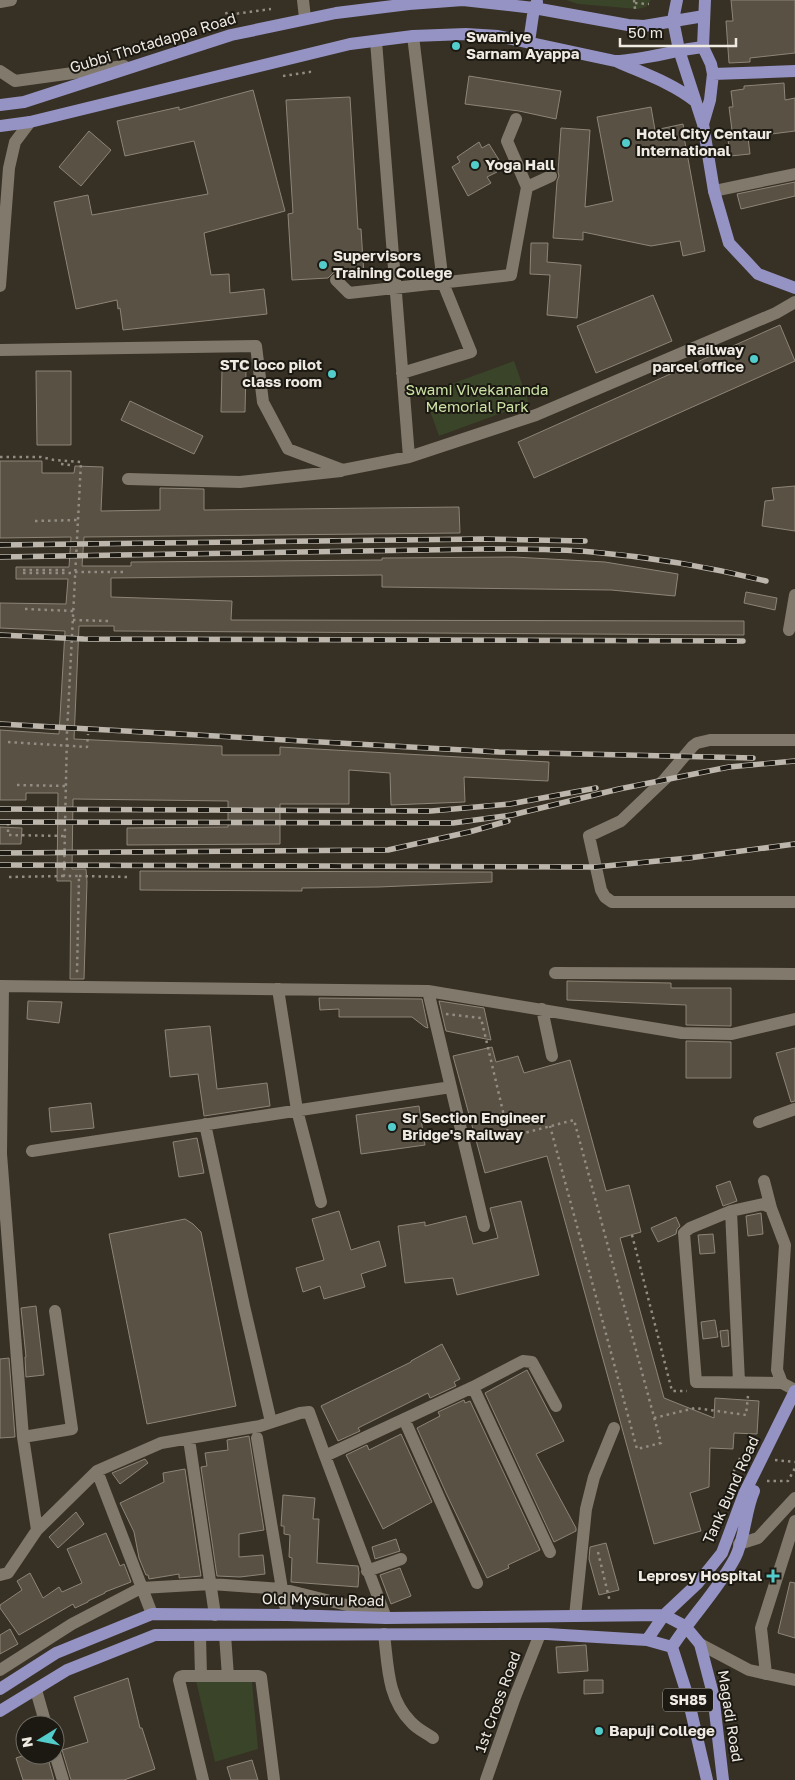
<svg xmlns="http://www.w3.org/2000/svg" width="795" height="1780" viewBox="0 0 795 1780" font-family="'Golos Text',sans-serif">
<rect width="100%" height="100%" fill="#373024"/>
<path fill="#394428" d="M 566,0 L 651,0 L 646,7 L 638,9 L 578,4 Z
M 514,361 L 529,403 L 439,436 L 424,394 Z
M 196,1681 L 252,1682 L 258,1749 L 215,1762 Z"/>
<path fill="#595144" stroke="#8d8577" d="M 731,0 L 795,0 L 795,53 L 750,58 L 750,62 L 729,63 L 726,21 L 733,21 Z
M 469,76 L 561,91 L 556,119 L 519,111 L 465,104 Z
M 784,83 L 785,100 L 795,98 L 795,131 L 748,137 L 750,154 L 730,156 L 728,139 L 733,138 L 729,107 L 733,107 L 731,91 L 744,89 L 744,86 Z
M 253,90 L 285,211 L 204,233 L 211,275 L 229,274 L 230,293 L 264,289 L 267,314 L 123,330 L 120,308 L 118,309 L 117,300 L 76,309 L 54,202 L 88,195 L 92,215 L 208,194 L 194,141 L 125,156 L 117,121 L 179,107 L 179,110 Z
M 350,97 L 358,229 L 361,229 L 364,275 L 344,277 L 339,272 L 334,272 L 328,278 L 292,280 L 288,214 L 293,213 L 286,100 Z
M 651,107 L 655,130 L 683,124 L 685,137 L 684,137 L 705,251 L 683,256 L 680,241 L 651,246 L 583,232 L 583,240 L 553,238 L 557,181 L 559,176 L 558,172 L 561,128 L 590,130 L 585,207 L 613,201 L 597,117 Z
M 89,131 L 111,150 L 81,186 L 59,167 Z
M 479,142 L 482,148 L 489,144 L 499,160 L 493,164 L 497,172 L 487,177 L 491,183 L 468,196 L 452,167 L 460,162 L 457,157 Z
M 795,182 L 795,196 L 741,209 L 737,194 Z
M 531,243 L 548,243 L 547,262 L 581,265 L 577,318 L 547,315 L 550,275 L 530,274 Z
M 653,295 L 672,341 L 596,373 L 577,326 Z
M 780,325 L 795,361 L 534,478 L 518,442 Z
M 222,370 L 246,370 L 245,412 L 221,412 Z
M 36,371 L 71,371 L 71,445 L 37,445 Z
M 130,401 L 203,436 L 194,454 L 121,420 Z
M 0,461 L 42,461 L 42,473 L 74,473 L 75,466 L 103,467 L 101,511 L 160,510 L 160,488 L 204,489 L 204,510 L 459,507 L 460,533 L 84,537 L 82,566 L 131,566 L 131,562 L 382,560 L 382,558 L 514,557 L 605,562 L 678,574 L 675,596 L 611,590 L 382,587 L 382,575 L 111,578 L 111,597 L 232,601 L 231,620 L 744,621 L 744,635 L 114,631 L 114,626 L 79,626 L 74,739 L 222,746 L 222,755 L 280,755 L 280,747 L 549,762 L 548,781 L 464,777 L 465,802 L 391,805 L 390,773 L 349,770 L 349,804 L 280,804 L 280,844 L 127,845 L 127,828 L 228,827 L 228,801 L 73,799 L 72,869 L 86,869 L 87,882 L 84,979 L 70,979 L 71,881 L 57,881 L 58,793 L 26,793 L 26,800 L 0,800 L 0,730 L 59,734 L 65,631 L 0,628 L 0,603 L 66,604 L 68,579 L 16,579 L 16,567 L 69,567 L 71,537 L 0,538 Z
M 795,486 L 795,531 L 762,526 L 765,501 L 774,500 L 772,488 Z
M 746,592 L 777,598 L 775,610 L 744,603 Z
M 0,827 L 22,828 L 21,844 L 0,844 Z
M 140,871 L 492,872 L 492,882 L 379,887 L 302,888 L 302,891 L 140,890 Z
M 567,981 L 671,983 L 671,988 L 731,988 L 731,1026 L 686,1025 L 686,1005 L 567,1000 Z
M 319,998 L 422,999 L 428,1028 L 425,1027 L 412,1017 L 339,1017 L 339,1009 L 320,1010 Z
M 28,1001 L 62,1002 L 59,1023 L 27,1019 Z
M 439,1001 L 484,1008 L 491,1040 L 446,1031 Z
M 210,1026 L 217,1089 L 267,1083 L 270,1106 L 204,1116 L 198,1074 L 170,1077 L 165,1030 Z
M 686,1041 L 731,1042 L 731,1078 L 686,1078 Z
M 492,1047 L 496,1062 L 518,1056 L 524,1073 L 570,1060 L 606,1191 L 629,1185 L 641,1232 L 620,1238 L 664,1398 L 714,1418 L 715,1398 L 759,1401 L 757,1434 L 734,1433 L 733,1449 L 710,1448 L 709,1487 L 690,1493 L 701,1531 L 654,1544 L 547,1156 L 485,1173 L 453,1056 Z
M 795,1048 L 795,1101 L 791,1102 L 776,1053 Z
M 91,1103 L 94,1128 L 51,1132 L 49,1108 Z
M 419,1106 L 425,1145 L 361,1154 L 356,1115 Z
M 197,1138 L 204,1173 L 179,1177 L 173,1142 Z
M 730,1181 L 737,1201 L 723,1206 L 716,1186 Z
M 521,1201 L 539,1275 L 457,1295 L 453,1278 L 405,1283 L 398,1226 L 425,1222 L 425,1226 L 466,1216 L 473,1244 L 498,1238 L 490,1208 Z
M 339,1211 L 351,1250 L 379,1241 L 386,1266 L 361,1274 L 365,1287 L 324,1299 L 320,1286 L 303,1292 L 296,1268 L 324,1260 L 312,1219 Z
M 761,1213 L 763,1234 L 748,1236 L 746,1216 Z
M 676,1217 L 680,1226 L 677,1229 L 676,1234 L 658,1242 L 651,1228 Z
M 185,1219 L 193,1224 L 201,1232 L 236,1406 L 147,1424 L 109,1234 Z
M 713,1234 L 715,1253 L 700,1254 L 698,1235 Z
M 36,1306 L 44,1375 L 26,1377 L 25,1357 L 26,1357 L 21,1308 Z
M 715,1320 L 718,1337 L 703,1339 L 701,1322 Z
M 728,1330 L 729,1346 L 722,1347 L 720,1331 Z
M 442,1344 L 460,1379 L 454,1382 L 456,1386 L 430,1398 L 428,1393 L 358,1428 L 360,1431 L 338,1441 L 321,1406 L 411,1362 L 411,1361 Z
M 9,1358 L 15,1437 L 0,1438 L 0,1359 Z
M 527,1370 L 564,1441 L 536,1454 L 576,1528 L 576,1531 L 554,1542 L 485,1393 Z
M 464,1400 L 465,1403 L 470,1401 L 540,1550 L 508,1565 L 509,1568 L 487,1578 L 447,1495 L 417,1428 L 440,1416 L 438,1412 Z
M 401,1434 L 432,1502 L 383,1529 L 346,1455 L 367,1445 L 369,1450 Z
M 249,1436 L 264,1530 L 239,1534 L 239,1557 L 263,1555 L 265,1574 L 240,1577 L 217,1576 L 201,1467 L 207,1466 L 205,1453 L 228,1450 L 227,1440 Z
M 145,1459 L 148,1463 L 120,1484 L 112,1473 Z
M 185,1469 L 201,1576 L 179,1578 L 179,1574 L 149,1579 L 148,1575 L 146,1575 L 139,1558 L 134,1532 L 120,1503 L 164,1482 L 163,1473 Z
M 283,1495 L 315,1498 L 313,1519 L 319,1519 L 317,1563 L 358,1566 L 359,1573 L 358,1587 L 291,1582 L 292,1558 L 289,1557 L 290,1535 L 284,1534 L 284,1526 L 281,1526 Z
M 76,1512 L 84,1524 L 58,1548 L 49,1537 Z
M 106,1533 L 120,1566 L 124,1564 L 131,1582 L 105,1592 L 105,1593 L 88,1601 L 88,1602 L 75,1608 L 73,1604 L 19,1635 L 0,1608 L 0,1605 L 22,1590 L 17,1581 L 30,1573 L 43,1598 L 59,1587 L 62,1592 L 82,1583 L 67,1549 Z
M 396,1539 L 400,1551 L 375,1559 L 372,1547 Z
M 606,1543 L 619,1590 L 599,1595 L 589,1559 L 590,1547 Z
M 400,1568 L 411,1596 L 391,1604 L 380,1575 Z
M 790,1582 L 795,1583 L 795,1638 L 778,1633 Z
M 10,1629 L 18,1644 L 0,1654 L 0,1635 Z
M 586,1645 L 588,1671 L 558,1673 L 556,1647 Z
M 128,1678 L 140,1728 L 142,1728 L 155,1769 L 124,1780 L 71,1780 L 62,1750 L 88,1742 L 74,1697 Z
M 584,1680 L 603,1680 L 603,1693 L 584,1694 Z
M 25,1755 L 47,1755 L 54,1780 L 23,1780 L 16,1758 Z
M 252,1760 L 258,1780 L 231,1780 L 227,1767 Z"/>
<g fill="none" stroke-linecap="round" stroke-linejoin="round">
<path stroke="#928c82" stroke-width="2.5" stroke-dasharray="2.5 4" stroke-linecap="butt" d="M 634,0 L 635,9
M 635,3 L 649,4
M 226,12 L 227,15 L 271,9
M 283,76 L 310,72 L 309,68
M 0,457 L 41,457 L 54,460 L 81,462 L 67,732 L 64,876 L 79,876 L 77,973
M 61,464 L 71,465
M 35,521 L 78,520
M 23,570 L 68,570
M 75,572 L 123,572
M 23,573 L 75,573
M 25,609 L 73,611
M 73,620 L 108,621
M 8,742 L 87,747 L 88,734
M 17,785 L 66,786
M 8,823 L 8,835 L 65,836
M 79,876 L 130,877
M 9,877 L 64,876
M 446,1014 L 481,1018 L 509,1137 L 574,1120 L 661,1443 L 637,1449 L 550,1126
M 632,1235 L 672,1391 L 687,1391
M 654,1418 L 695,1408 L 746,1415 L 748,1396
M 775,1460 L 795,1462
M 738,1475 L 733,1473 L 741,1456 L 747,1457
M 767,1481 L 788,1481 L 795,1468
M 598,1552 L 610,1602"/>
<path stroke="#81796b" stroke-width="12" d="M 303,0 L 305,18
M 0,2 L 11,0
M 376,41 L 409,457
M 0,71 L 15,81 L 124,66
M 516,119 L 507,141 L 527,187
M 714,191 L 795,174
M 336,280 L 349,293 L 511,275 L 527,187 L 551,176
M 0,286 L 9,168 L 15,142 L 30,122
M 0,350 L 256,346 L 263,402 L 288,449 L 343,470 L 409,457 L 536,415 L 776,313 L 795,302
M 402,373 L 471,352 L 443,283 L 413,36
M 128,479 L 240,482 L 341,471
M 789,630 L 795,595
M 795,740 L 710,740 L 697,743 L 693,746 L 665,779 L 621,821 L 589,836 L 601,890 L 605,897 L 612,902 L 795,902
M 555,973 L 795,974
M 0,986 L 428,991 L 682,1033 L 732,1034 L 795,1019
M 3,986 L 1,1154 L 23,1437 L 37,1530
M 278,989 L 297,1110 L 321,1202
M 428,991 L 484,1226
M 542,1009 L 552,1056
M 759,1122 L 795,1109
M 205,1124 L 244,1306 L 271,1422
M 32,1151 L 451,1087
M 764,1181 L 771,1208
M 731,1211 L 739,1382
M 782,1383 L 777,1370 L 785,1245 L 771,1208 L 763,1204 L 731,1211 L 690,1228 L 684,1233 L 696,1382 L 782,1383 L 795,1390
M 473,1387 L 550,1552
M 404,1419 L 477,1583
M 23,1437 L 72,1429 L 55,1311
M 257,1438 L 282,1589 L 287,1615
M 190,1446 L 215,1615
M 97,1471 L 152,1614
M 739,1544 L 758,1538 L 795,1498
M 367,1571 L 401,1559
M 0,1575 L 8,1573 L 37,1530 L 97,1471 L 161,1443 L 260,1426 L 300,1413 L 309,1412 L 325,1456
M 575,1616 L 586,1509 L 594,1477 L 614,1428
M 386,1618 L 325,1456 L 473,1387 L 523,1361 L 532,1362 L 556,1406
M 384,1634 C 388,1665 387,1698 411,1722 C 417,1729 426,1733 433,1738
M 225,1635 L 228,1676
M 200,1636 L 201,1676
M 700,1644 L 749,1670 L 795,1680
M 0,1670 L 72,1624 L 141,1588 L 211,1584 L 282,1589 L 383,1614
M 766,1674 L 761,1628 L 795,1521
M 36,1690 L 46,1725
M 55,1754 L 63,1780
M 203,1780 L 179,1680 L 180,1677 L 183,1676 L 258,1676 L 261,1677 L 274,1780
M 486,1780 L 515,1697 L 540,1634"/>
<path stroke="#9592c4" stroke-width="12" d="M 677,0 L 673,20 L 679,50 L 703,124 L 714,191 L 729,243 L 758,274 L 795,288
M 529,42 L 534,8 L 537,2
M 618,62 C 645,74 672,83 695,101
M 713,74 L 795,71
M 0,105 L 24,102 L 231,35 L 336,13 L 409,4 L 463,0 L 534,8 L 628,25 L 644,26 L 704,16
M 703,124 L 710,100 L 713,74 L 711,64 L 703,47 L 705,0
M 0,126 L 30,122 L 350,44 L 413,36 L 466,34 L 498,36 L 615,61 C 645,60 674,50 703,47
M 647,1640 L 664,1615 L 697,1584 L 722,1553 L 744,1494 L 795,1391
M 672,1647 C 692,1616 718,1590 735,1558 C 745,1539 745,1511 754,1491
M 0,1689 L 56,1653 L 152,1614 L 287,1615 L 386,1618 L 664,1615 L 685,1626 L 700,1644 L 713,1694 L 723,1780
M 0,1711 L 67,1670 L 155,1635 L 547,1634 L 647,1640 L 672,1647 L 687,1694 L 707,1780"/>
<defs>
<path id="rail" d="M 0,545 L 483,539 L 585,541
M 0,557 L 484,549 C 520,549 556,549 592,552 C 650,557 709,567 766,581
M 0,635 L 84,639 L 743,641
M 0,724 L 499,752 L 753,758
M 0,809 L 431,811 L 510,804 L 596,788
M 0,822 L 453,823 L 512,815 L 619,789 L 729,767 L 795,761
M 0,853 L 388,850 L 469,832 L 508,821
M 0,865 L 595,867 L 689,858 L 795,844"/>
</defs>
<use href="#rail" stroke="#bcb6ad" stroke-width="5.5"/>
<use href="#rail" stroke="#1c1913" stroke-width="4" stroke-dasharray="11" stroke-linecap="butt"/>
</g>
<g fill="#53cdcb" stroke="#1c1913" stroke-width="2">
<circle cx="456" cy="46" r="5"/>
<circle cx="626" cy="143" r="5"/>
<circle cx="475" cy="165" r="5"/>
<circle cx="323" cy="265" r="5"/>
<circle cx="754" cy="359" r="5"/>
<circle cx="332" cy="374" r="5"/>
<circle cx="392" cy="1127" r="5"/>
<path d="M770.5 1568.5h5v5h5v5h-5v5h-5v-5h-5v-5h5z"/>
<circle cx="599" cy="1731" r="5"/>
</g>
<g text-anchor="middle" stroke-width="4" stroke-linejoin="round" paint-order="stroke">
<rect fill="#1c1913" stroke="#b0aba4" stroke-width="1" x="663" y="1688.5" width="50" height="23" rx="4"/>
<g font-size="14" font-weight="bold" fill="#efeae2">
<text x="688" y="1705">SH85</text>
</g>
<g font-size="15" font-weight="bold" fill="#efeae2" stroke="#1c1913" text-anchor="start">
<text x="466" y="42">Swamiye<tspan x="466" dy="17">Sarnam Ayappa</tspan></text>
<text x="636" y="139">Hotel City Centaur<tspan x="636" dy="17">International</tspan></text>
<text x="485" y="170">Yoga Hall</text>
<text x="333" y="261">Supervisors<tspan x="333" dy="17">Training College</tspan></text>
<text x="744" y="355" text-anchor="end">Railway<tspan x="744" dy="17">parcel office</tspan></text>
<text x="322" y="370" text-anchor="end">STC loco pilot<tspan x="322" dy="17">class room</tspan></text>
<text x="402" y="1123">Sr Section Engineer<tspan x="402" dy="17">Bridge's Railway</tspan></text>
<text x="762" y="1581" text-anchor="end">Leprosy Hospital</text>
<text x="609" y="1736">Bapuji College</text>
</g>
<g font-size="15" fill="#efeae2" stroke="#1c1913">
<text transform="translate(153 43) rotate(-17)" y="5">Gubbi Thotadappa Road</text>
<text transform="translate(731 1490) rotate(-66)" y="5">Tank Bund Road</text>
<text transform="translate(323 1600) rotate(1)" y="5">Old Mysuru Road</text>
<text transform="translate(498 1702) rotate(-70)" y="5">1st Cross Road</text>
<text transform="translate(730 1716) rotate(81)" y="5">Magadi Road</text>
</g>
<g font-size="15" fill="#cbe2a4" stroke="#1c1913">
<text x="477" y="395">Swami Vivekananda<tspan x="477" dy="17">Memorial Park</tspan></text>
</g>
</g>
<g transform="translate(40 1740) rotate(260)"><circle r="24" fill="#1c1913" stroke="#706d66"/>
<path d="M0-4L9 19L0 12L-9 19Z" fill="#53cdcb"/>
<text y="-8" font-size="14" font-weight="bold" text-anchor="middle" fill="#efeae2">N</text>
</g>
<path d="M620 38v8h116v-8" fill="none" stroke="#efeae2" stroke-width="2.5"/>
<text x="628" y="38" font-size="15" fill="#efeae2" stroke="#1c1913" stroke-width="4" paint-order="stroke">50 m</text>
</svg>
